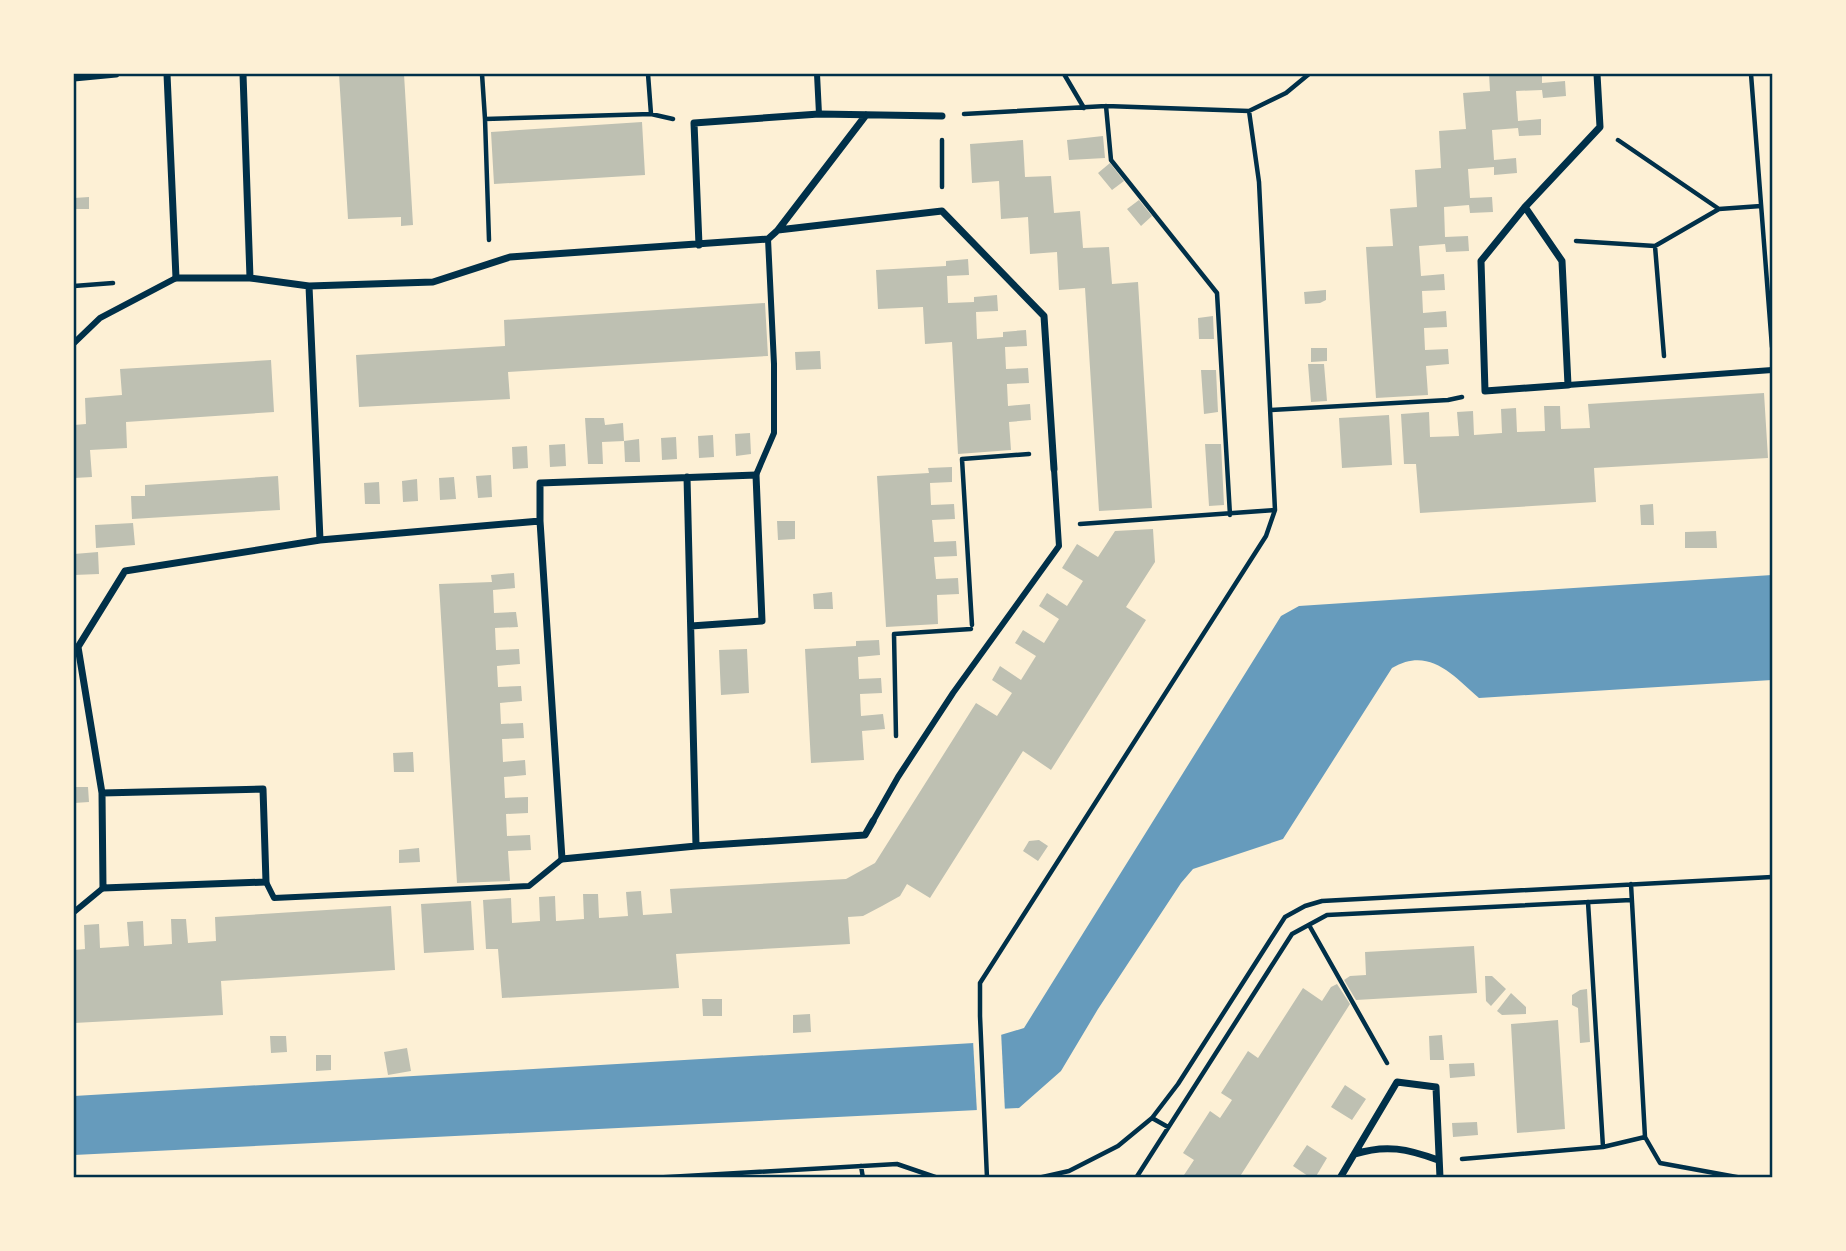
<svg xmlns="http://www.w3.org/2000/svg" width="1846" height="1251" viewBox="0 0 1846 1251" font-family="Mulish,sans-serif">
<rect width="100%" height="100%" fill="#fdf0d5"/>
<path fill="#669bbc" d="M 1772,575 L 1772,680 L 1479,698 C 1453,675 1429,646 1392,668 L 1283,839 L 1193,869 L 1181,883 L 1098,1009 L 1061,1071 L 1019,1108 L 74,1155 L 74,1096 L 974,1043 L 1024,1028 L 1281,616 L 1299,606 Z"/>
<path fill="#fdf0d5" d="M 1001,1031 L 1005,1112 L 977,1113 L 973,1040 Z"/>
<path fill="#bec0b2" d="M 339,74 L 404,74 L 413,225 L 401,226 L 401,217 L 348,219 Z
M 1489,74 L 1542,74 L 1542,83 L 1565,81 L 1566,96 L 1543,98 L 1542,90 L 1516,91 L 1518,121 L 1541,119 L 1541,135 L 1519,136 L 1518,128 L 1492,130 L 1494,160 L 1516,158 L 1517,173 L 1494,175 L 1494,167 L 1468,169 L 1470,198 L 1492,197 L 1493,212 L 1470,213 L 1469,205 L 1444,207 L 1445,237 L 1468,236 L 1469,251 L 1446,252 L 1445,244 L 1419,246 L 1421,276 L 1444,274 L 1445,290 L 1422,291 L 1423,313 L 1446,311 L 1447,327 L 1424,328 L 1425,350 L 1448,349 L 1449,364 L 1426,366 L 1428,395 L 1376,398 L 1366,247 L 1393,246 L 1390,209 L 1417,207 L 1415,170 L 1441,168 L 1439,131 L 1466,129 L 1463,93 L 1490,91 Z
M 642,122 L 645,175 L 494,184 L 491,132 Z
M 1103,136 L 1105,158 L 1069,160 L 1067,140 Z
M 1023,140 L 1025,177 L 1051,176 L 1054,213 L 1080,211 L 1083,248 L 1109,247 L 1112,284 L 1138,282 L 1152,508 L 1099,511 L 1085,288 L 1059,290 L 1057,252 L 1030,254 L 1028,217 L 1001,219 L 999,181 L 972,183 L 970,144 Z
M 1110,163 L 1124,181 L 1112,190 L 1098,173 Z
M 89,197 L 89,209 L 74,209 L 74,198 Z
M 1139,200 L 1152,216 L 1141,226 L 1127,209 Z
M 968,259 L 969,275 L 947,276 L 948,303 L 974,302 L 974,297 L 997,295 L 998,311 L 976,312 L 977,339 L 1003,337 L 1003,332 L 1026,330 L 1027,346 L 1005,347 L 1006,369 L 1028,368 L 1029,383 L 1007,384 L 1008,406 L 1030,404 L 1031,420 L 1009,422 L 1011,450 L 958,454 L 952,342 L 925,344 L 923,307 L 878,309 L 876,270 L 946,266 L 946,261 Z
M 1326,290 L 1326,300 L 1320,303 L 1305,304 L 1304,292 Z
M 765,303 L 768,356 L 508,372 L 510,399 L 359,407 L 356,355 L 505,346 L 504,320 Z
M 1213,316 L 1214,339 L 1199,339 L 1198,318 Z
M 1311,348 L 1327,348 L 1327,361 L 1311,362 Z
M 820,351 L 821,369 L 796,370 L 795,352 Z
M 271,360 L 274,412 L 126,422 L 127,448 L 90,450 L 92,477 L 74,478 L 74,425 L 86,424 L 85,398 L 122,395 L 120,369 Z
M 1308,364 L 1324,364 L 1327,401 L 1311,402 Z
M 1201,370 L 1216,370 L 1218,412 L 1204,414 Z
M 1764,393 L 1768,458 L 1594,468 L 1596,502 L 1420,513 L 1416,464 L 1404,464 L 1401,414 L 1429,412 L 1430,437 L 1459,436 L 1457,412 L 1473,411 L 1474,435 L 1502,433 L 1501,409 L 1516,408 L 1517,432 L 1545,431 L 1544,406 L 1560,406 L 1561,429 L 1590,428 L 1588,404 Z
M 1389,415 L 1392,465 L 1342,468 L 1339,418 Z
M 585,418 L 604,418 L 605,425 L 623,423 L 624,441 L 602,442 L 603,464 L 588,464 Z
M 750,433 L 751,454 L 736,456 L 735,434 Z
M 713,435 L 714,457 L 699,458 L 698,436 Z
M 676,437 L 677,459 L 662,460 L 661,438 Z
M 639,439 L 640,462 L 625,462 L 624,441 Z
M 565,444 L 566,466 L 550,467 L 549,445 Z
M 1205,444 L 1221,444 L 1224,505 L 1209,506 Z
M 527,446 L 528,468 L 513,469 L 512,447 Z
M 952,467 L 952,482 L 930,483 L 931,505 L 954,504 L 955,519 L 932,520 L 934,542 L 956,541 L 957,556 L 934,557 L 936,579 L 958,578 L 959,594 L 937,595 L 938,624 L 886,627 L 877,476 L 929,473 L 928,468 Z
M 491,475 L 492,497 L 478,498 L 476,476 Z
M 278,476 L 280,510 L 132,519 L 131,496 L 145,496 L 145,485 Z
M 454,477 L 456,499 L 440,500 L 439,478 Z
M 417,479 L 418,501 L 403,502 L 402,481 Z
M 379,482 L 380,504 L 365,504 L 364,483 Z
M 1653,504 L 1654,525 L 1641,525 L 1640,505 Z
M 777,521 L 795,521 L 795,539 L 778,540 Z
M 133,523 L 135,545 L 96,548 L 95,525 Z
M 1153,529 L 1155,562 L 1126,607 L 1146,620 L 1051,770 L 1023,751 L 930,898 L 907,884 L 900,896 L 882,906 L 863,916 L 848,917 L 850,944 L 676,954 L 679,988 L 502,998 L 498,949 L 486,949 L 483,900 L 511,898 L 512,923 L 540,921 L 539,897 L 555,896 L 556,921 L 584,919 L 583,894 L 598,894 L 599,918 L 628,916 L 626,892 L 641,891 L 643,915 L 672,913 L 670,889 L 846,879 L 875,863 L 976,703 L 997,716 L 1012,693 L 992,680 L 1000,666 L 1021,680 L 1036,656 L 1015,643 L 1023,630 L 1044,643 L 1059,619 L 1039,606 L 1047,593 L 1067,606 L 1083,581 L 1062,568 L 1077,544 L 1098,557 L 1115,531 Z
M 1716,531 L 1717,548 L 1685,548 L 1685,532 Z
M 98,552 L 99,574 L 74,575 L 74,554 Z
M 514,573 L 515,588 L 493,590 L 494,613 L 516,612 L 518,627 L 495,628 L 496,650 L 519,649 L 520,664 L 497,666 L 498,687 L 521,686 L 522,701 L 500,703 L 501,724 L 523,723 L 524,738 L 502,739 L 503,762 L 525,760 L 526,775 L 504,777 L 505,798 L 528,797 L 528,813 L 506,814 L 507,836 L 530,835 L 531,850 L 508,851 L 510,881 L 457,883 L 439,584 L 492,582 L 491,575 Z
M 832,592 L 833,609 L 814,609 L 813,594 Z
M 879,640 L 880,655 L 858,657 L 859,679 L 881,678 L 882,693 L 860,694 L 861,716 L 883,714 L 885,729 L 862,731 L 864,760 L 811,763 L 805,649 L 856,646 L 856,641 Z
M 747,649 L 749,693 L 721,695 L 719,650 Z
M 413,752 L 414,772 L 394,772 L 393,753 Z
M 74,787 L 88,787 L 89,802 L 74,803 Z
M 1039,840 L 1048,846 L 1038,861 L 1023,851 L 1029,841 Z
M 419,848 L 420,862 L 399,863 L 399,850 Z
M 471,901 L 474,950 L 424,953 L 421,904 Z
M 391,906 L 395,970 L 221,981 L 223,1015 L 74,1023 L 74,950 L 85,949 L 84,925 L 99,924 L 100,948 L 129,946 L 127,922 L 143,921 L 144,946 L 172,944 L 171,919 L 186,919 L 188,943 L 216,941 L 215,917 Z
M 1474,946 L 1477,993 L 1356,1000 L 1344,980 L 1350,976 L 1366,975 L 1365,952 Z
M 1485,976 L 1492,976 L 1506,989 L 1491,1006 L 1486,1001 Z
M 1337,984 L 1350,1004 L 1239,1178 L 1182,1178 L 1194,1160 L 1183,1153 L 1210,1111 L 1220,1118 L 1232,1100 L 1221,1093 L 1248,1051 L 1258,1058 L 1303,988 L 1322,1001 L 1331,987 Z
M 1587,989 L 1590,1042 L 1580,1043 L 1578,1008 L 1572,1005 L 1572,995 L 1580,990 Z
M 1511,993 L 1526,1007 L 1526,1014 L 1502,1015 L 1497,1011 Z
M 702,999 L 722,999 L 722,1016 L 703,1016 Z
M 810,1014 L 811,1032 L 793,1033 L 793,1015 Z
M 1558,1020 L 1565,1129 L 1517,1133 L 1511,1024 Z
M 1442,1035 L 1444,1060 L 1430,1060 L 1429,1036 Z
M 270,1036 L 286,1036 L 287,1052 L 271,1053 Z
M 407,1048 L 411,1071 L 388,1075 L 384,1052 Z
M 316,1055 L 331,1055 L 331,1070 L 316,1071 Z
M 1474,1063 L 1475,1076 L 1450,1078 L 1449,1064 Z
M 1345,1085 L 1366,1099 L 1352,1120 L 1331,1107 Z
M 1477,1122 L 1478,1135 L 1453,1137 L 1452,1123 Z
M 1307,1145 L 1327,1158 L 1315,1178 L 1311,1178 L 1293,1166 Z"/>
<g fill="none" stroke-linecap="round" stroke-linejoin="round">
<path stroke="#003049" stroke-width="4.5" d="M 482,74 L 485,119
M 648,74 L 651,114
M 1064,74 L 1084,108
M 1751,74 L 1772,347
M 1106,106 L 1111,160 L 1217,293 L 1230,515
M 964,114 L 1106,106 L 1249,111 L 1286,93 L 1309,74
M 942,140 L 942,187
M 1719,209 L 1761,206
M 489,240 L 485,119 L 651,114 L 673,119
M 1576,241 L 1655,246 L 1719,209 L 1618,140
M 1655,246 L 1664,356
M 74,286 L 113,283
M 1271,410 L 1448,400 L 1462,397
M 1080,524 L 1275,510
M 972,625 L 962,459 L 1029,454
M 896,736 L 894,634 L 971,629
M 1631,884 L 1645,1137 L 1660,1163 L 1742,1178
M 1588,902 L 1603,1147
M 1309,925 L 1387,1063
M 1152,1118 L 1168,1127
M 1462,1159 L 1603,1147 L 1645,1137
M 861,1166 L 863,1178
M 650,1178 L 897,1164 L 938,1178
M 987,1178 L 980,1016 L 980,983 L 1266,536 L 1275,510 L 1259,182 L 1249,111
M 1038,1178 L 1069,1171 L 1118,1146 L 1152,1118 L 1178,1084 L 1285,917 L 1305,906 L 1322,901 L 1772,877
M 1136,1178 L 1292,934 L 1327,915 L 1631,900"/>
<path stroke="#003049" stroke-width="6" d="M 817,74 L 819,114
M 74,343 L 100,318 L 176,278
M 1568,385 L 1772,370
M 756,475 L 774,433 L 774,364 L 768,239
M 873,821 L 898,777 L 953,693 L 1059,546 L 1054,469
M 266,882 L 274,898 L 529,886 L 562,859
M 74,912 L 103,888"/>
<path stroke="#003049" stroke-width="7" d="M 167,74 L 176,278 L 250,278 L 309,286 L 320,540 L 540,521
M 243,74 L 250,278
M 74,78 L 116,74
M 1525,207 L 1562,261 L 1568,385 L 1485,391 L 1481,261 L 1525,207 L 1600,127 L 1597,74
M 778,230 L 866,115
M 699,245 L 694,123 L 819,114 L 942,116
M 309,286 L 433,282 L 510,257 L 768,239 L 778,230 L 942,211 L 1044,316 L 1054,469
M 687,477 L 696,846
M 691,626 L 762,621 L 756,475 L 540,483 L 540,521 L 562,859 L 696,846 L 865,835 L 873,821
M 74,647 L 78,647 L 125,571 L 320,540
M 78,647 L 102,793 L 103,888 L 266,882 L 263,789 L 102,793
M 1355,1154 C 1386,1144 1408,1149 1438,1160
M 1340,1178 L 1397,1082 L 1436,1087 L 1440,1178"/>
</g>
<rect width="1846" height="1251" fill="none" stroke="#fdf0d5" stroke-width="150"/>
<rect x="75" y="75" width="1696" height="1101" fill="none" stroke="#003049" stroke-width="2.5"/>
</svg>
